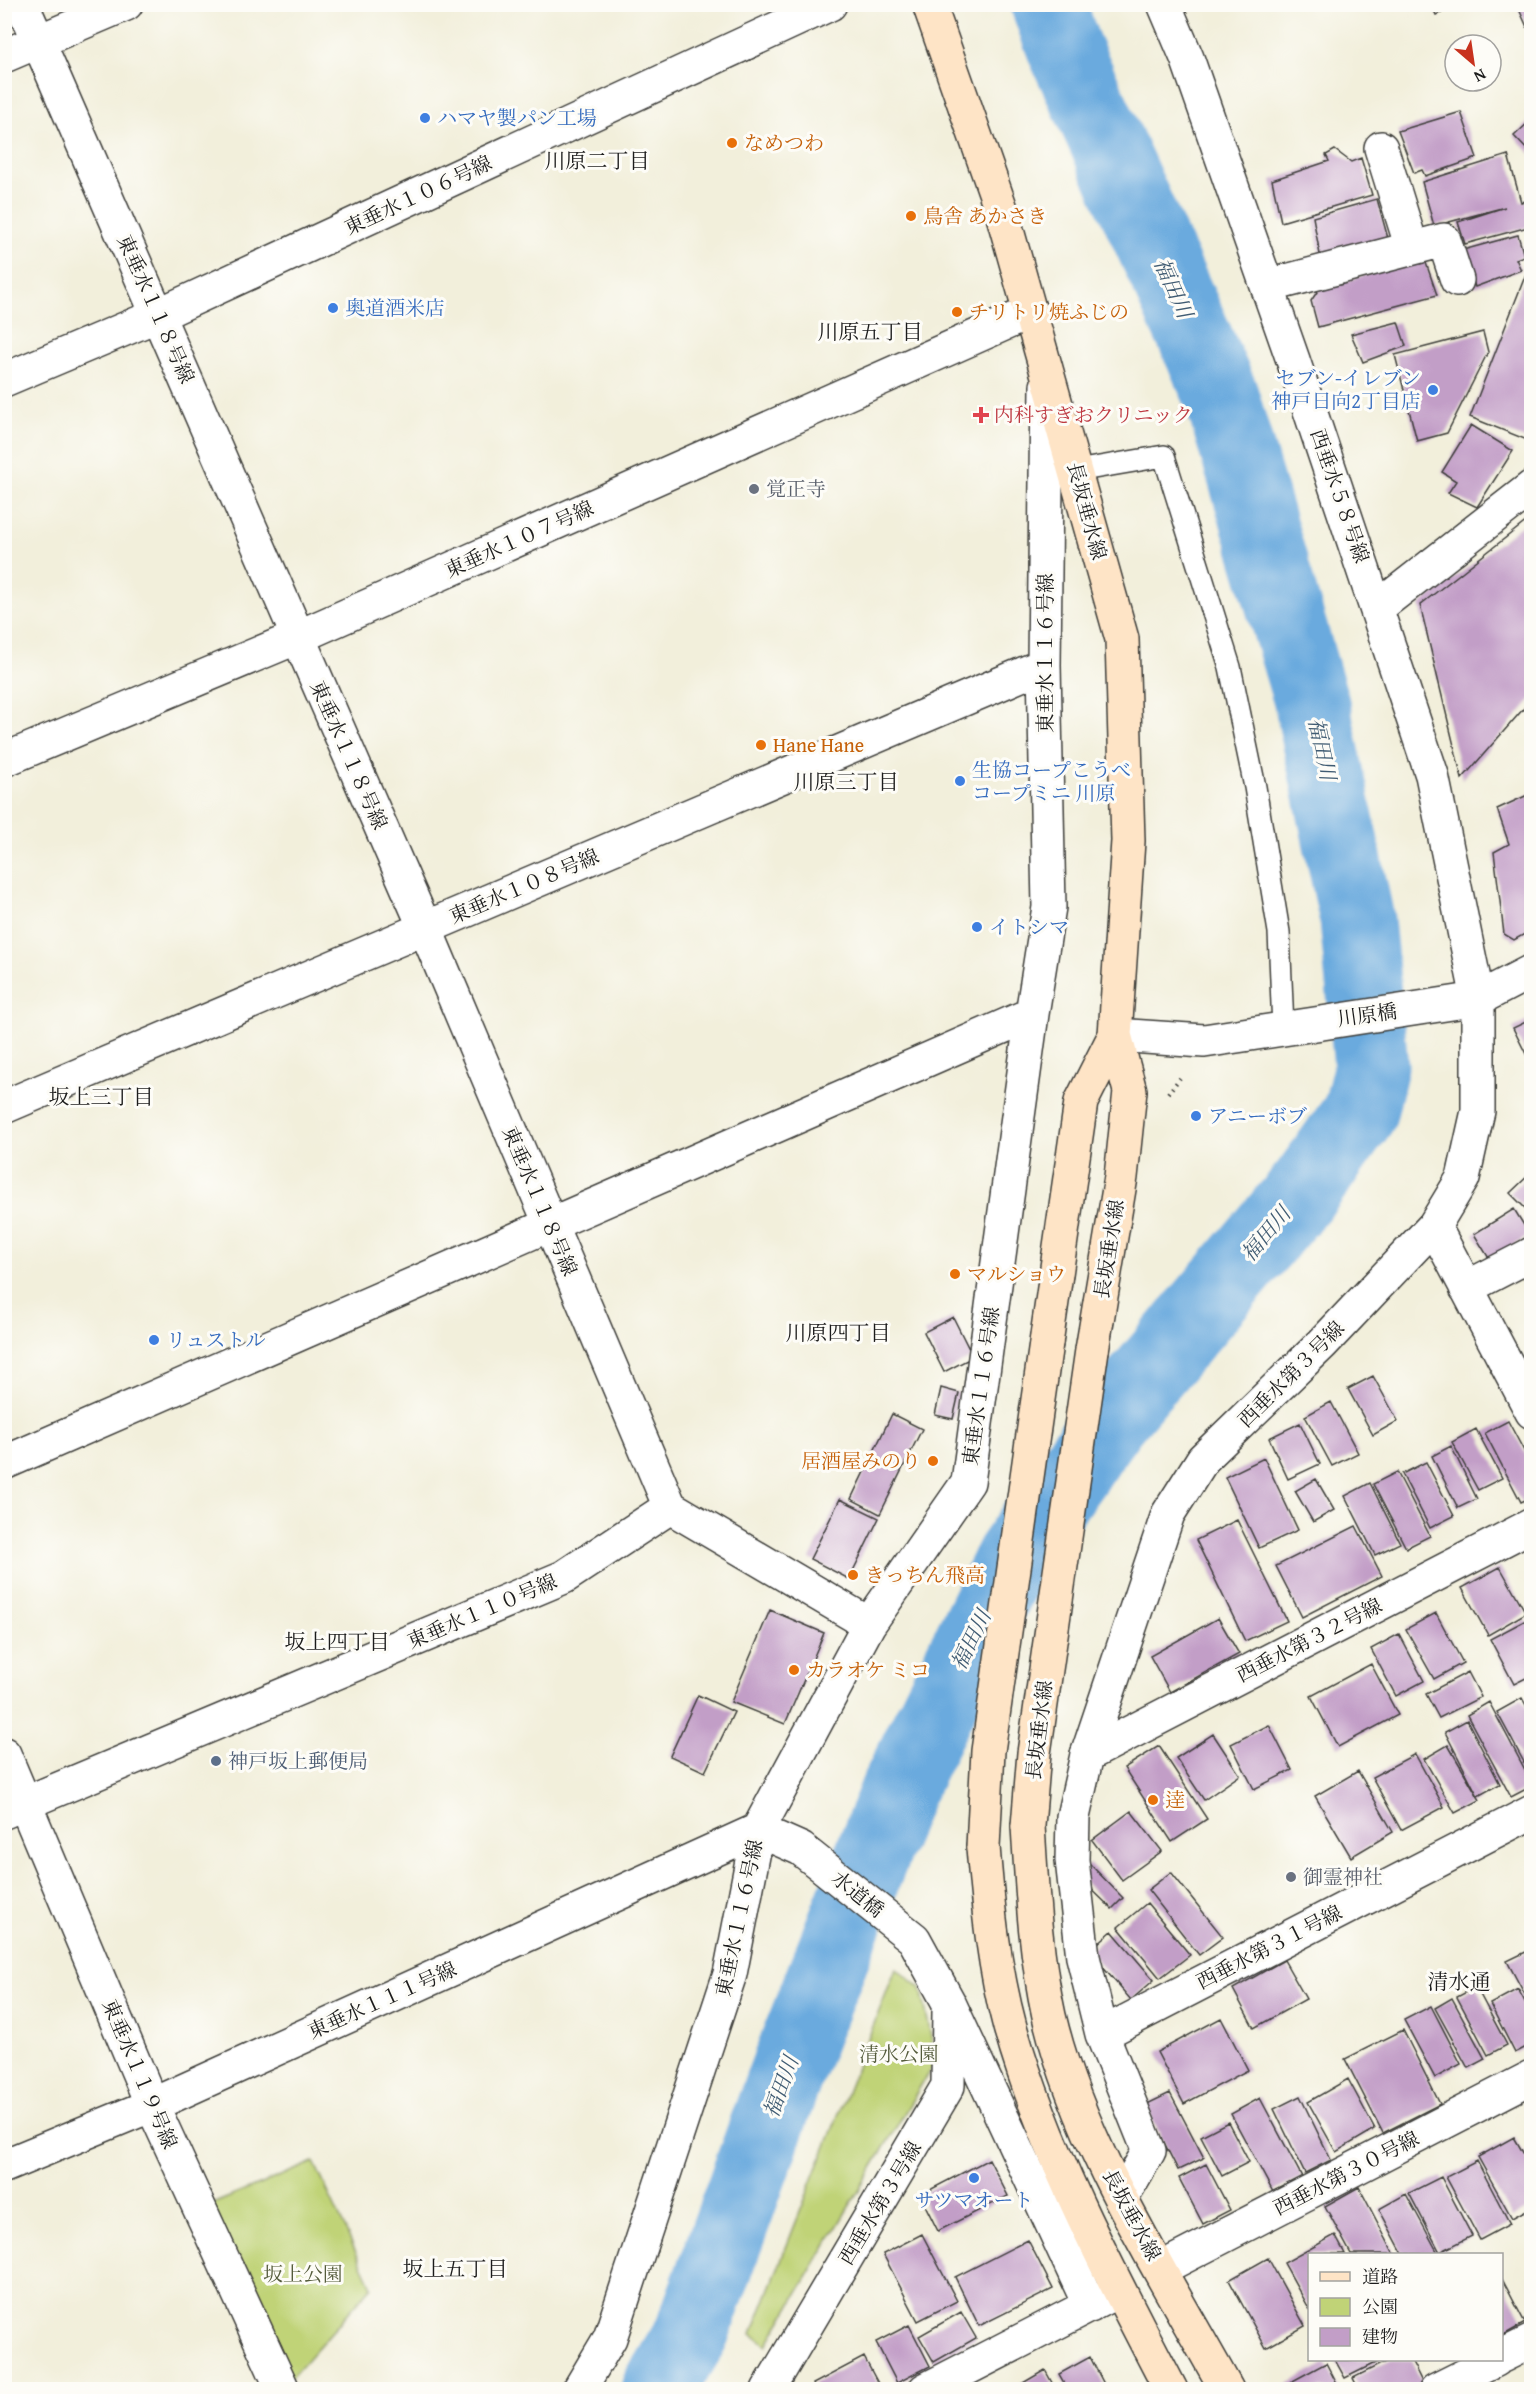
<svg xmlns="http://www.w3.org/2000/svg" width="1536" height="2394" viewBox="0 0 1536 2394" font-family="'Gentium Book Plus','Noto Serif JP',serif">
<rect width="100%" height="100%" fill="#fdfcf7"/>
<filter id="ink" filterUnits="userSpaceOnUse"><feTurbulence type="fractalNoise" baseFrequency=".0167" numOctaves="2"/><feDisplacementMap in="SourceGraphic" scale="12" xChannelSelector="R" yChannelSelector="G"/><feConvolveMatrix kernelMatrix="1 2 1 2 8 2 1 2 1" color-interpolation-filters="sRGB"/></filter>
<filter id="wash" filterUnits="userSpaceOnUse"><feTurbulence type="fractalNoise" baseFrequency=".008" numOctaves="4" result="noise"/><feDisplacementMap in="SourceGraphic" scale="24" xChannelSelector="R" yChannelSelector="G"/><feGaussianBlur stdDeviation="1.35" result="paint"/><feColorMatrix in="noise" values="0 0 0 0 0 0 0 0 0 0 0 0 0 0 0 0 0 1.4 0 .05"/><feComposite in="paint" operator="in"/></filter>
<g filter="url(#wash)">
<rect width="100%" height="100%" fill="#f2efdb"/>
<path fill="#c0d377" stroke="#6e784a" stroke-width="1.5" d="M 896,1968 L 921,1988 L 936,2060 L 767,2345 L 752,2334 Z
M 314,2162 L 372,2286 L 289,2380 L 210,2205 Z"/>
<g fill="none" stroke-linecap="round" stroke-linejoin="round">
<path stroke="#6baade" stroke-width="75" d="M 658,2390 L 691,2335 L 789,2065 L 898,1789 L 1012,1557 L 1110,1419 L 1307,1186 L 1360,1112 L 1371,1066 L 1357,920 L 1312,704 L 1221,395 L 1064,48 L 1048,4"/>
</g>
<g id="blocks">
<path fill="#c29ec7" d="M 1431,4 L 1459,4 L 1436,15 Z
M 1525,4 L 1532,4 L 1532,38 L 1518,7 Z
M 1461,112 L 1477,158 L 1425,176 L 1422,170 L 1414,173 L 1398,131 Z
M 1532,119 L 1532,155 L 1514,136 Z
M 1335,150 L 1351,162 L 1361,158 L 1372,195 L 1281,222 L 1272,180 L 1329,161 L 1326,155 Z
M 1508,155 L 1521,202 L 1532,199 L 1532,226 L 1465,244 L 1458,222 L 1505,207 L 1434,226 L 1422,182 Z
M 1377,199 L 1389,242 L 1321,260 L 1313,217 Z
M 1518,235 L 1524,256 L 1516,259 L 1521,270 L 1475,287 L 1463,250 Z
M 1424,257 L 1437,295 L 1318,327 L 1311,301 L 1319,289 Z
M 1531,261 L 1532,261 L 1532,442 L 1470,417 Z
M 1398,322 L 1406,346 L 1363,362 L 1351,334 Z
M 1483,332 L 1488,352 L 1447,433 L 1417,441 L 1395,355 Z
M 1471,425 L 1513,451 L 1477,507 L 1448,493 L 1456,481 L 1442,472 Z
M 1532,517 L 1532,699 L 1462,779 L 1420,605 Z
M 1532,793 L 1532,930 L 1514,940 L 1504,934 L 1494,852 L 1509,844 L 1497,809 Z
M 1532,1019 L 1532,1066 L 1513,1028 Z
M 1532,1172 L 1532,1215 L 1510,1193 Z
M 1514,1209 L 1530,1235 L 1490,1260 L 1474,1234 Z
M 953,1317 L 973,1357 L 944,1372 L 924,1332 Z
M 1373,1376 L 1398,1421 L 1373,1435 L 1348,1389 Z
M 941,1388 L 959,1393 L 953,1419 L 935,1415 Z
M 1331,1402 L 1358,1453 L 1332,1466 L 1305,1416 Z
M 892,1414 L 922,1429 L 880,1514 L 851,1499 Z
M 1508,1421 L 1532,1466 L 1532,1497 L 1521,1502 L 1485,1433 Z
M 1300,1423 L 1320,1464 L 1288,1479 L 1269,1438 Z
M 1476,1429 L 1502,1478 L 1478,1490 L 1452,1442 Z
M 1451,1446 L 1477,1499 L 1458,1508 L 1432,1456 Z
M 1264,1458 L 1298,1530 L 1259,1548 L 1225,1477 Z
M 1426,1462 L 1454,1516 L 1430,1528 L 1402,1474 Z
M 1397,1472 L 1430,1536 L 1406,1548 L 1373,1484 Z
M 1316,1479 L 1334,1510 L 1313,1522 L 1295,1491 Z
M 1370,1483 L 1400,1543 L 1375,1555 L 1345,1496 Z
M 840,1499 L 879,1518 L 849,1579 L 810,1559 Z
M 1237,1520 L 1287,1621 L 1245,1641 L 1196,1540 Z
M 1356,1526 L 1382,1576 L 1302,1617 L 1276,1566 Z
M 1500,1567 L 1526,1613 L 1488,1635 L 1462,1588 Z
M 770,1610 L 824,1633 L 785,1724 L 731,1702 Z
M 1436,1613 L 1463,1663 L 1434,1679 L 1406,1629 Z
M 1218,1618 L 1239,1654 L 1170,1692 L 1150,1656 Z
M 1526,1620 L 1532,1630 L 1532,1675 L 1514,1684 L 1490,1639 Z
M 1399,1634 L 1424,1681 L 1396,1696 L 1371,1649 Z
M 1371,1664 L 1398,1715 L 1338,1747 L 1311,1696 Z
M 1468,1672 L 1481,1697 L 1439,1718 L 1426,1694 Z
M 698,1695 L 734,1712 L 705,1772 L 670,1756 Z
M 1522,1698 L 1532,1716 L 1532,1777 L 1497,1712 Z
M 1489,1702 L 1532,1783 L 1532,1786 L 1511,1797 L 1467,1715 Z
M 1467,1720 L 1500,1784 L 1478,1796 L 1445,1732 Z
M 1269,1725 L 1292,1770 L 1254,1789 L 1231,1744 Z
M 1213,1734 L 1240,1775 L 1204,1800 L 1176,1758 Z
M 1448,1745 L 1480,1800 L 1455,1813 L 1424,1759 Z
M 1159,1746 L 1207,1819 L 1172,1842 L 1124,1768 Z
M 1415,1754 L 1444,1807 L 1401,1830 L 1372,1777 Z
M 1358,1771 L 1393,1832 L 1351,1857 L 1315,1796 Z
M 1131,1811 L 1162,1851 L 1122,1880 L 1092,1840 Z
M 1090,1864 L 1123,1898 L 1112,1909 L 1078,1876 Z
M 1171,1872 L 1223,1937 L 1199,1955 L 1148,1890 Z
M 1147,1903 L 1190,1955 L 1160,1978 L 1118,1927 Z
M 1112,1931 L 1154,1980 L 1131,2000 L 1089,1951 Z
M 1532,1949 L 1532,2008 L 1507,1961 Z
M 1284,1960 L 1306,1999 L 1254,2028 L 1233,1989 Z
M 1476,1987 L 1507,2045 L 1488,2055 L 1457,1997 Z
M 1518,1989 L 1532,2015 L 1532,2044 L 1515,2053 L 1490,2004 Z
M 1452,1998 L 1485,2059 L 1468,2068 L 1435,2008 Z
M 1431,2006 L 1461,2064 L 1435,2078 L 1404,2020 Z
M 1221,2018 L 1248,2070 L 1184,2104 L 1157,2052 Z
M 1403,2030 L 1440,2104 L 1383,2133 L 1345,2059 Z
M 1348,2079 L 1375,2129 L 1336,2152 L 1308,2102 Z
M 1170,2093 L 1204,2158 L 1178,2170 L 1145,2105 Z
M 1300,2096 L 1331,2160 L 1305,2173 L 1274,2109 Z
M 1260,2098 L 1302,2177 L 1273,2192 L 1231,2114 Z
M 1228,2122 L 1249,2162 L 1222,2176 L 1201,2136 Z
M 1514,2137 L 1532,2168 L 1532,2207 L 1512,2218 L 1478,2157 Z
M 989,2159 L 1008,2196 L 938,2231 L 920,2195 Z
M 1477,2161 L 1510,2224 L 1480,2240 L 1446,2177 Z
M 1206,2164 L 1230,2210 L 1203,2224 L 1179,2178 Z
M 1441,2177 L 1472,2236 L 1440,2252 L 1409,2193 Z
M 1359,2187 L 1394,2254 L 1351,2254 L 1325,2206 Z
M 1406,2194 L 1438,2253 L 1435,2254 L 1403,2254 L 1379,2209 Z
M 922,2234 L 957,2301 L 918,2321 L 883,2254 Z
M 1335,2235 L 1345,2254 L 1310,2254 L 1310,2310 L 1284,2263 Z
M 1028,2240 L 1053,2289 L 979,2326 L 955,2277 Z
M 1268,2258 L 1305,2326 L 1266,2348 L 1229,2280 Z
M 1502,2279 L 1525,2323 L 1502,2336 Z
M 961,2312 L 976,2338 L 934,2362 L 919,2336 Z
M 909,2325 L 930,2366 L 897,2383 L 876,2342 Z
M 864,2357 L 881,2389 L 816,2390 L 813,2384 Z
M 1090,2357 L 1107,2390 L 1068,2390 L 1059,2374 Z
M 1335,2360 L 1381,2360 L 1345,2378 Z
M 1389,2360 L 1411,2360 L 1423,2384 L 1412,2390 L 1359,2390 L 1353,2378 Z
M 1326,2363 L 1340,2390 L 1276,2390 Z
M 1045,2370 L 1056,2390 L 1011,2390 Z"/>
</g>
</g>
<g filter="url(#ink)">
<use href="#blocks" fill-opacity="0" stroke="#3c3c39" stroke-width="1.5"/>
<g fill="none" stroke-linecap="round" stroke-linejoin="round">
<defs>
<path id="service" d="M 1076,471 L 1164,456 L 1230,667 L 1255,787 L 1279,932 L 1283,1028"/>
<path id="minor" d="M 22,4 L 425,928 L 670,1507
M 1164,4 L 1187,58 L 1293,360 L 1432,775 L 1478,999
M 4,56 L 126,4
M 1381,148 L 1412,248
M 1267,286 L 1444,240 L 1457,280
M 1377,608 L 1532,487
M 4,760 L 298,637 L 1031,312
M 4,1107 L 1044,665
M 1434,1226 L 1532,1412
M 1466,1288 L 1532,1254
M 4,1463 L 1032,1014
M 4,1754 L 152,2105 L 283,2390
M 4,1812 L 564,1577 L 670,1507 L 869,1624
M 1102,2034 L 1532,1812
M 4,2166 L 152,2105 L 758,1830 L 801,1849 L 914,1939 L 949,2003 L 1090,2306
M 1122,2197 L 1149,2151 L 1102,2034 L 1083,1957 L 1072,1860 L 1073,1817 L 1087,1755 L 1532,1525
M 1160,2269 L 1532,2077
M 1502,2356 L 1532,2341
M 579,2390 L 610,2338 L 730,1974 L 758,1830 L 869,1624 L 968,1482 L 1032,1014 L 1049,907 L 1044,665 L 1047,386
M 768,2390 L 948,2086 L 949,2011
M 925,2390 L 1110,2295
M 1436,2390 L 1496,2360"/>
<path id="tertiary" d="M 4,380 L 158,315 L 830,4
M 1115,1035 L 1204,1041 L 1478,999 L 1532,971
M 1087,1755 L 1168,1514 L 1203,1459 L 1322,1344 L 1434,1226 L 1463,1178 L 1478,1111 L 1478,999"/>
<path id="secondary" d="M 929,4 L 1001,209 L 1122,639 L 1128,841 L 1115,1035 L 1130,1091 L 1121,1177 L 1092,1350
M 1046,1343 L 1081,1102 L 1115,1035
M 1028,1826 C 1032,1889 1035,1953 1049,2016 C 1079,2144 1163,2274 1227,2390
M 983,1847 C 988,1908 994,1968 1010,2027 C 1046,2154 1110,2273 1171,2390"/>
</defs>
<use href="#service" stroke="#3c3c39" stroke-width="24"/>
<use href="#minor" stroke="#3c3c39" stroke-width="36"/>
<use href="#tertiary" stroke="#3c3c39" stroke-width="36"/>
<use href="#secondary" stroke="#3c3c39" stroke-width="36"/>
<path stroke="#3c3c39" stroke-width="4" stroke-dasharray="1.5 4.5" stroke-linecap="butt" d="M 1168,1093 L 1180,1078"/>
<use href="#service" stroke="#fff" stroke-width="21"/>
<use href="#minor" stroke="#fff" stroke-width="33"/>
<use href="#tertiary" stroke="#fff" stroke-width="33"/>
<use href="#secondary" stroke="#fee4c6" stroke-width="33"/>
<defs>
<path id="secondary-bridge" d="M 1028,1826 L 1034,1753 L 1092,1350
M 983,1847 L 988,1751 L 1046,1343"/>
</defs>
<use href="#secondary-bridge" stroke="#3c3c39" stroke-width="36" stroke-linecap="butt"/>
<use href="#secondary-bridge" stroke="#fee4c6" stroke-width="33"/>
</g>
</g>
<g fill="#3f7fe0" stroke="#fdfcf7" stroke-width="2">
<circle cx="425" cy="118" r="6"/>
<circle cx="333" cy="308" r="6"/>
<circle cx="1433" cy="390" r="6"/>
<circle cx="960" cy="781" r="6"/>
<circle cx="977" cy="927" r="6"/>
<circle cx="1196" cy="1116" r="6"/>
<circle cx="154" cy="1340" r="6"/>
<circle cx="974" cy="2178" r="6"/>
</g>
<g fill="#e8710a" stroke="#fdfcf7" stroke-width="2">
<circle cx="732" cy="143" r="6"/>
<circle cx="911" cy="216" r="6"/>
<circle cx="957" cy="312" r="6"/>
<circle cx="761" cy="745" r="6"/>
<circle cx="955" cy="1274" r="6"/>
<circle cx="933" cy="1461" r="6"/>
<circle cx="853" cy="1575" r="6"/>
<circle cx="794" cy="1670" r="6"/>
<circle cx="1153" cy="1800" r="6"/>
</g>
<path fill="#e0444e" stroke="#fdfcf7" stroke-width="2" d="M978 406h6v6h6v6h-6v6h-6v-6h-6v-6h6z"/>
<g fill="#6b7280" stroke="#fdfcf7" stroke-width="2">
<circle cx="754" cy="489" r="6"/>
<circle cx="1291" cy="1877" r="6"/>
</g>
<circle fill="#5c6f8a" stroke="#fdfcf7" stroke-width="2" cx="216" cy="1761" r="6"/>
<g text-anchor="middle" stroke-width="6" stroke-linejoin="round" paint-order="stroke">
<g font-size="20" fill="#366cbe" stroke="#fdfcf7" text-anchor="start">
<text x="437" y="125">ハマヤ製パン工場</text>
<text x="345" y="315">奥道酒米店</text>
<text x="1421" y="385" text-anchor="end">セブン-イレブン<tspan x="1421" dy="23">神戸日向2丁目店</tspan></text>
<text x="972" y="777">生協コープこうべ<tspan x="972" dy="23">コープミニ 川原</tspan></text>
<text x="989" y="934">イトシマ</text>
<text x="1208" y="1123">アニーボブ</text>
<text x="166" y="1347">リュストル</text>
<text x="974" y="2207" text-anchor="middle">サツマオート</text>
</g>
<g font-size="20" fill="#c56008" stroke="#fdfcf7" text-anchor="start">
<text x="744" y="150">なめつわ</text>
<text x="923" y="223">鳥舎 あかさき</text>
<text x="969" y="319">チリトリ焼ふじの</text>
<text x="773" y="752">Hane Hane</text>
<text x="967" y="1281">マルショウ</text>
<text x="921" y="1468" text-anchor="end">居酒屋みのり</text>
<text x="865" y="1582">きっちん飛高</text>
<text x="806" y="1677">カラオケ ミコ</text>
<text x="1165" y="1807">逹</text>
</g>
<g font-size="20" fill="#1c1c1c" stroke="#fdfcf7">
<text transform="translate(418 195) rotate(-25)" y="7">東垂水１０６号線</text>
<text transform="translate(156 309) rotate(66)" y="7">東垂水１１８号線</text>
<text transform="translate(1340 496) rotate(71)" y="7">西垂水５８号線</text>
<text transform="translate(1087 511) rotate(75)" y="7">長坂垂水線</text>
<text transform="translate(519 539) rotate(-24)" y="7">東垂水１０７号線</text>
<text transform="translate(1045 653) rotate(-90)" y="7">東垂水１１６号線</text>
<text transform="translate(349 755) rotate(66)" y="7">東垂水１１８号線</text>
<text transform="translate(524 886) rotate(-23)" y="7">東垂水１０８号線</text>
<text transform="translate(1367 1015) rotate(-8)" y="7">川原橋</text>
<text transform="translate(540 1201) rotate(67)" y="7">東垂水１１８号線</text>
<text transform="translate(1109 1249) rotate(-81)" y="7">長坂垂水線</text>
<text transform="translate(1291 1374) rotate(-45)" y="7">西垂水第３号線</text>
<text transform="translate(981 1386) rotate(-82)" y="7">東垂水１１６号線</text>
<text transform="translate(482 1611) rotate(-23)" y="7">東垂水１１０号線</text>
<text transform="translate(1309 1640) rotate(-27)" y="7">西垂水第３２号線</text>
<text transform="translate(1039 1730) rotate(-83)" y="7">長坂垂水線</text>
<text transform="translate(858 1894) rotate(39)" y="7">水道橋</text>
<text transform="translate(739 1918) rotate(-78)" y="7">東垂水１１６号線</text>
<text transform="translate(1269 1947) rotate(-27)" y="7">西垂水第３１号線</text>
<text transform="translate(382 2000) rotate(-24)" y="7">東垂水１１１号線</text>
<text transform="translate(140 2074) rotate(67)" y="7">東垂水１１９号線</text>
<text transform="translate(1346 2173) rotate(-27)" y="7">西垂水第３０号線</text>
<text transform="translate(880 2203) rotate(-59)" y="7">西垂水第３号線</text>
<text transform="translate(1132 2215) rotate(62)" y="7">長坂垂水線</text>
</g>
<g font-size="20" fill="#be3a42" stroke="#fdfcf7" text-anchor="start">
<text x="994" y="422">内科すぎおクリニック</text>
</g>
<g font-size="20" fill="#5b616d" stroke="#fdfcf7" text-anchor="start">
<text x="766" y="496">覚正寺</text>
<text x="1303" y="1884">御霊神社</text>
</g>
<g font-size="20" fill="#4e5e75" stroke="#fdfcf7" text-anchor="start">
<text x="228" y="1768">神戸坂上郵便局</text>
</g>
<g font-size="20" fill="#555c3c" stroke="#fdfcf7">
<text x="899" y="2061">清水公園</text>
<text x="303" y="2281">坂上公園</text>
</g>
<g font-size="21" fill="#1c1c1c" stroke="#fdfcf7">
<text x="597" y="168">川原二丁目</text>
<text x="870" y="339">川原五丁目</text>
<text x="846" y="789">川原三丁目</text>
<text x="101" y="1104">坂上三丁目</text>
<text x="838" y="1340">川原四丁目</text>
<text x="337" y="1649">坂上四丁目</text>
<text x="1459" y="1989">清水通</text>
<text x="455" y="2276">坂上五丁目</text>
</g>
<g font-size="21" font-style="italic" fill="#405c73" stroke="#fdfcf7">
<text transform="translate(1173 288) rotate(66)" y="7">福田川</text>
<text transform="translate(1322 749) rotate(78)" y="7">福田川</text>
<text transform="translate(1266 1234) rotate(-50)" y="7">福田川</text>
<text transform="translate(971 1640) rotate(-64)" y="7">福田川</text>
<text transform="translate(781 2087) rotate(-70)" y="7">福田川</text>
</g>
</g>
<rect width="1536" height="2394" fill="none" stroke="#fdfcf7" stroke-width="24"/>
<rect x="1308" y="2253" width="195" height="108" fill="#fdfcf7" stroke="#a3a29f" stroke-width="1.5"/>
<rect x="1320" y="2272" width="30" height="9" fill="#fee4c6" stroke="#a3a29f" stroke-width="1.5"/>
<text x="1362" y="2283" font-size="18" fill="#1c1c1c">道路</text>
<rect x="1320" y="2298" width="30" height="18" fill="#c0d377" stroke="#a3a29f" stroke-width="1.5"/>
<text x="1362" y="2313" font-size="18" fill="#1c1c1c">公園</text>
<rect x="1320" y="2328" width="30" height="18" fill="#c29ec7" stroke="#a3a29f" stroke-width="1.5"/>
<text x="1362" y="2343" font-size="18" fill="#1c1c1c">建物</text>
<g transform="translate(1473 63) rotate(151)"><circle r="28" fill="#fdfcf7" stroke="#a3a29f" stroke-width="1.5"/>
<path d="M0-4.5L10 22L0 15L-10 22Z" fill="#c8321e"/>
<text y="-9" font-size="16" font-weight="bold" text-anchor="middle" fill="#1c1c1c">N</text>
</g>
</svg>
